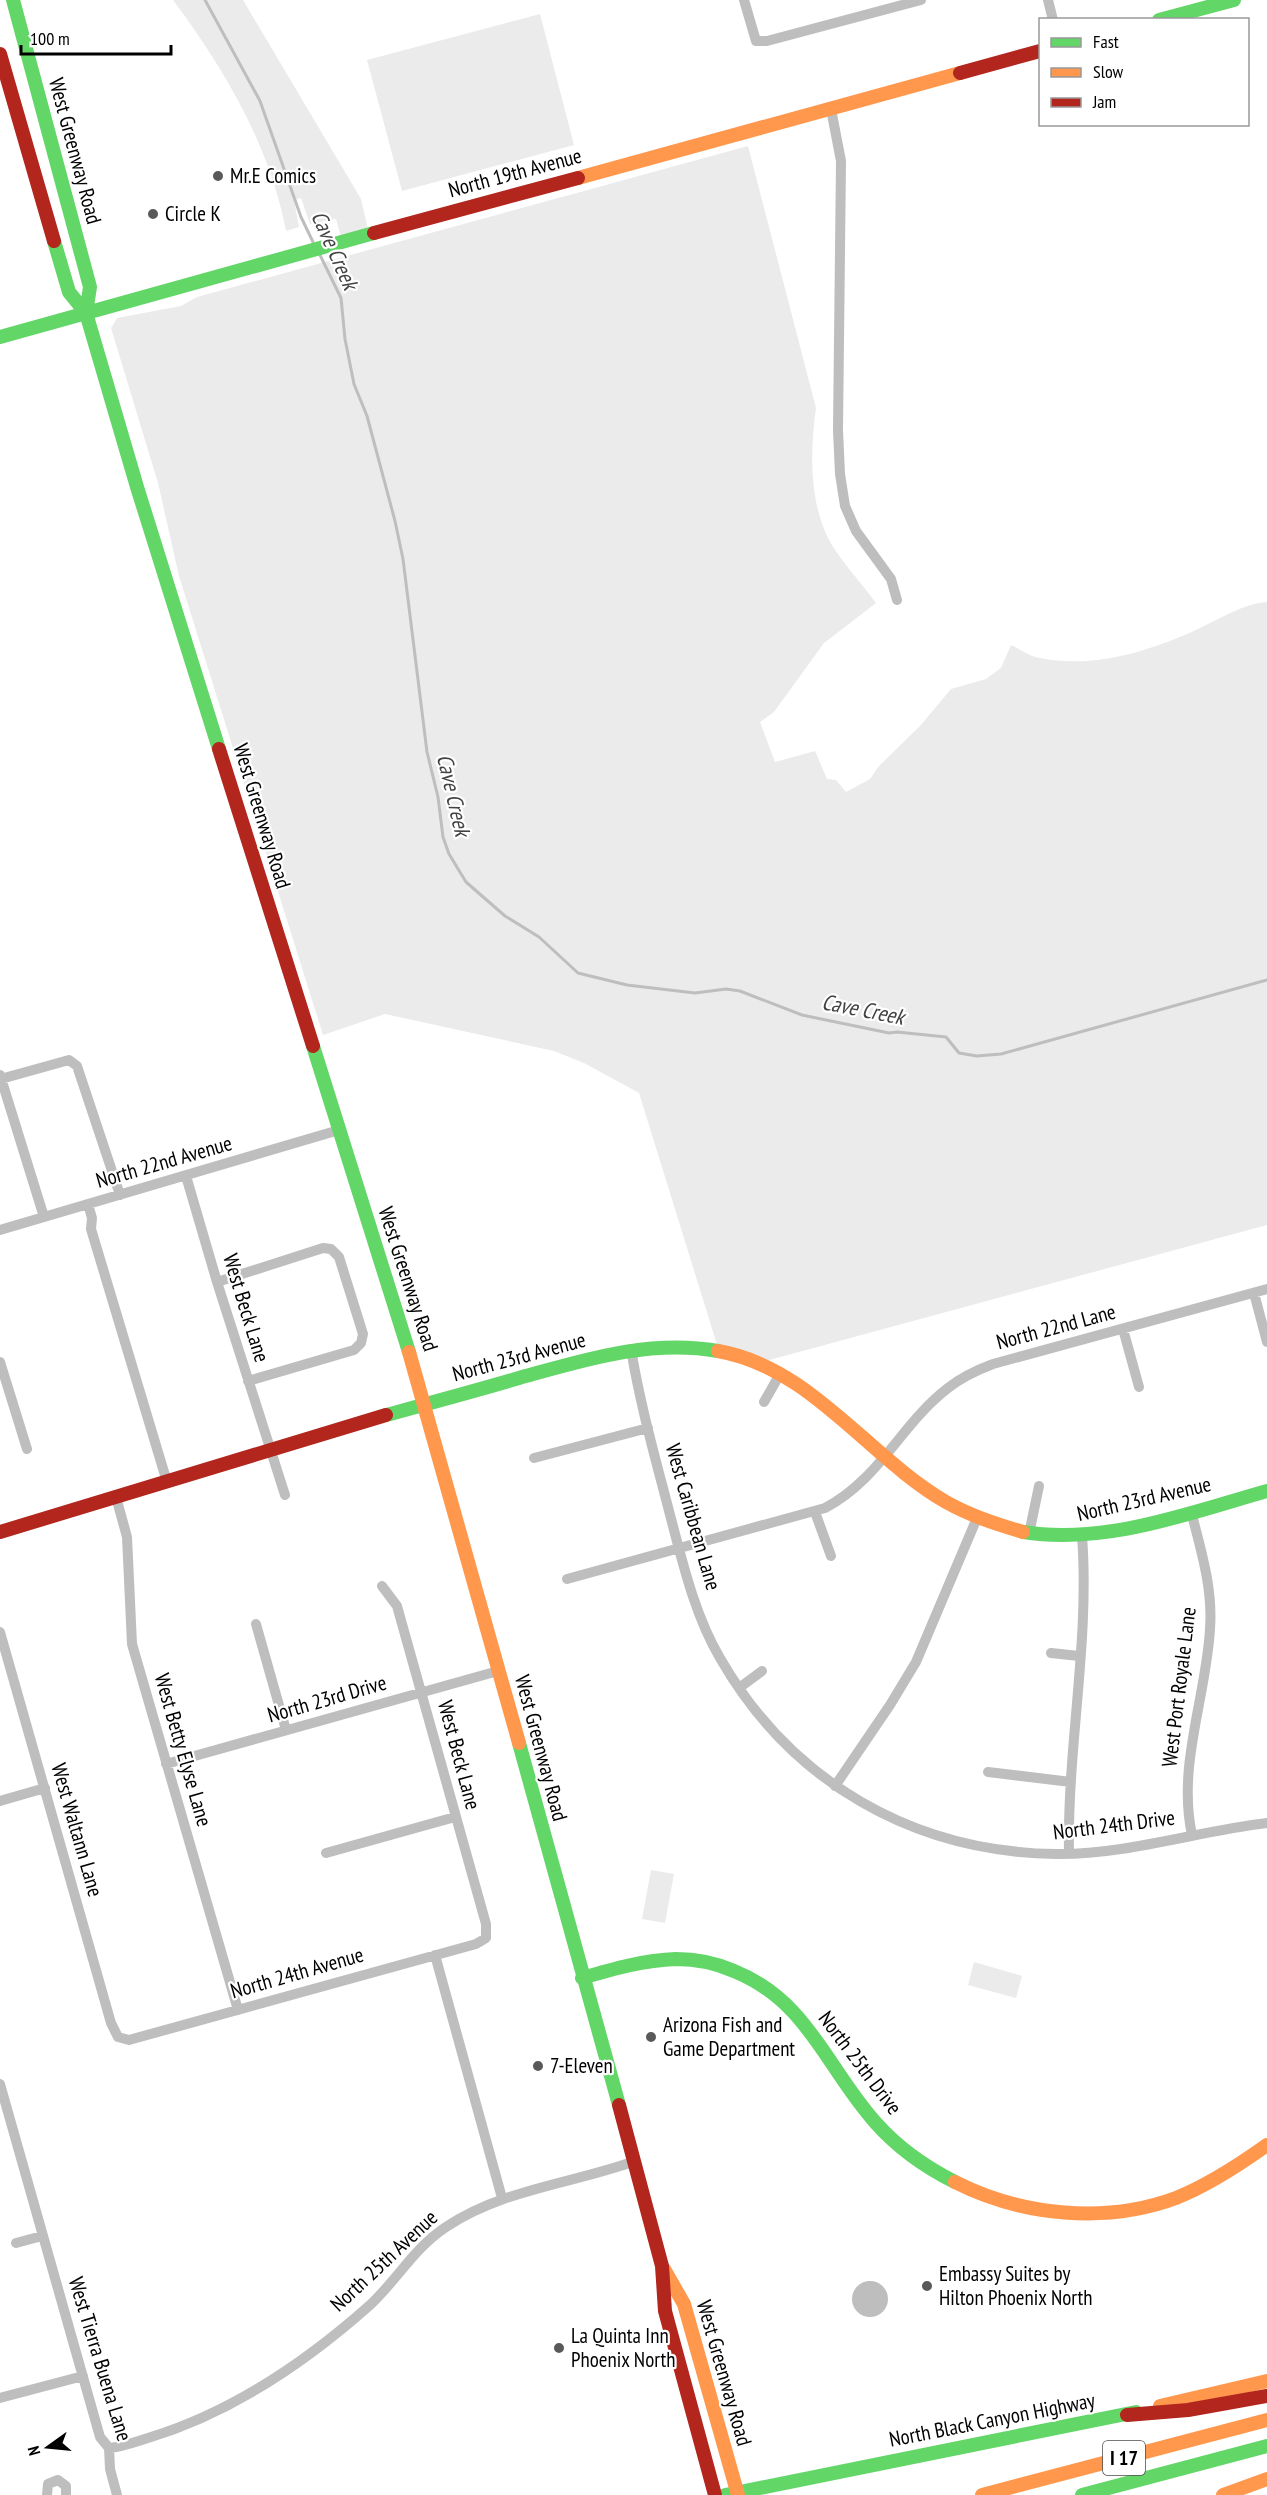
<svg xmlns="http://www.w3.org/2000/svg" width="1267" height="2495" viewBox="0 0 1267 2495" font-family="'PT Sans Narrow',sans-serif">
<rect width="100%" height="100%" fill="#fff"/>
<path fill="#ebebeb" d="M 173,0 L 243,0 L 361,199 L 369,234 L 342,241 L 336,219 L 310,224 L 301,198 L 294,200 L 299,227 L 286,231 C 270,146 224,68 173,0 Z
M 540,14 L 574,145 L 402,191 L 367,60 Z
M 748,146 L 816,408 C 810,450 809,501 829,540 C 842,563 861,582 876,603 L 824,643 L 774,712 L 760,722 L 775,762 L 815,751 L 827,779 L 836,780 L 846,792 L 870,779 L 879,766 L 920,726 L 951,689 L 986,679 L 1001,668 L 1011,645 C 1020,649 1030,657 1040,658 C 1094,669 1151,651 1200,628 C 1222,618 1242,604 1267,602 L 1267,1225 L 758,1363 L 719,1351 L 639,1093 L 584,1063 L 554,1051 L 385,1014 L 323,1035 L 179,576 L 158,483 L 111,328 L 117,318 L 181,306 L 197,297 Z
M 651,1870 L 674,1874 L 665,1923 L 642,1919 Z
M 974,1962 L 1022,1976 L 1016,1998 L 968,1985 Z"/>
<path fill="#bebebe" d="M852 2299a18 18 0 1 1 36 0a18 18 0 1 1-36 0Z"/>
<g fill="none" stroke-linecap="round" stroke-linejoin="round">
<path stroke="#bebebe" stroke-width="3" d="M 205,0 L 260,101 L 301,217 L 313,242
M 319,253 L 341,298 L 345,339 L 354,384 L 367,416 L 395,521 L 403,559 L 427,752 L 438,797 L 443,837 L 449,854 L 466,882 L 505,916 L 539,937 L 578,973 L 627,985 L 695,993 L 726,989 L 740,991 L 802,1015 L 889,1033 L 897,1032 L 946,1037 L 959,1053 L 977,1056 L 1001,1054 L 1267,980"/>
<path stroke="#bebebe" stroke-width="10" d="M 744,0 L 756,41 L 767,41 L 921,0
M 1048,0 L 1053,20
M 831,109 L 841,161 L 838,430 L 840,474 L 845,506 L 856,531 L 891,579 L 897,600
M 0,1075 L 44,1217
M 1,1079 L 69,1060 L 77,1066 L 120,1195
M 186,1176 L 217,1282 L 285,1495
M 88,1204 L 92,1218 L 91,1229 L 167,1482
M 0,1230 L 339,1130
M 217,1282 L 323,1248 L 331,1249 L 339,1257 L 363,1334 L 361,1343 L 354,1350 L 248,1381
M 1254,1293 L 1267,1342
M 1123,1329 L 1139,1387
M 631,1349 C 640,1404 655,1457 669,1511 C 682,1560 694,1614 720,1658 C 791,1782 913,1852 1056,1854 C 1126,1855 1198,1831 1267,1823
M 0,1362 L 27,1449
M 764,1402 L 780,1374
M 534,1458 L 648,1428
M 116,1497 L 127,1537 L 132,1644 L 238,2010
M 1191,1511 C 1201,1551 1213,1588 1210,1629 C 1206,1698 1177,1766 1192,1835
M 815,1512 L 831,1556
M 1029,1534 L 1039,1486
M 567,1579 L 825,1508 C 880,1479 901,1424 948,1388 C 962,1377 977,1370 993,1364 L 1267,1289
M 256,1624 L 286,1730
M 0,1632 L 111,2023 L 118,2037 L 129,2040 L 476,1944 L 486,1938 L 486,1924 L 397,1606 L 382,1586
M 1051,1653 L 1079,1656
M 739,1688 L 762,1671
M 166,1764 L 498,1671
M 988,1772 L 1071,1782
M 835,1786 L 890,1705 L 916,1662 L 977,1518
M 0,1801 L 45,1788
M 326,1853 L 455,1817
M 1069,1853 C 1067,1747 1090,1642 1082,1536
M 435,1955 L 502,2198
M 0,2084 L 100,2437 L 109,2448 L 110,2469 L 117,2495
M 16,2243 L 42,2236
M 0,2398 L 83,2376
M 109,2448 C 122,2447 135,2442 148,2438 C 231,2413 306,2362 370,2305 C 397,2280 414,2248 446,2227 C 503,2189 571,2184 635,2161
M 47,2495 L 48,2484 L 58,2480 L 66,2486 L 66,2495"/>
<path stroke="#63d668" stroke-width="14" d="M 13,0 L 90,287 L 86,313
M 1159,20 L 1234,0
M 54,241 L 69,292 L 86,313 L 137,487 L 219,749
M 0,337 L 374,233
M 313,1046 L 409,1352
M 386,1415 C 430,1403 475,1391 519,1378 C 584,1360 649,1339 718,1351
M 1023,1532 C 1106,1545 1189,1513 1267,1491
M 519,1743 L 619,2105
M 582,1978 C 613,1969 644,1960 676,1959 C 696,1959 716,1963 734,1971 C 808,2001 826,2067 875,2122 C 897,2147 925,2167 955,2182
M 725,2495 L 1136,2412
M 1082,2495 L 1267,2446"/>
<path stroke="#ff974d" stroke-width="14" d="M 578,178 L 960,73
M 718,1351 C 811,1367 868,1457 946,1502 C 971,1516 996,1524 1023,1532
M 409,1352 L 519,1743
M 955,2182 C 1022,2216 1106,2224 1176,2198 C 1209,2185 1239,2165 1267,2145
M 664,2269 L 684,2304 L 738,2495
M 1160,2406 L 1267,2381
M 982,2495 L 1267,2420
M 1223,2495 L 1267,2479"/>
<path stroke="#b3261e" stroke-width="14" d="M 0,54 L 54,241
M 960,73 L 1040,51
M 374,233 L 578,178
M 219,749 L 313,1046
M 0,1532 L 386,1415
M 619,2105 L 662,2266 L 665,2311 L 715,2495
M 1127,2415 L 1188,2410 L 1267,2396"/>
</g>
<g fill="#595959" stroke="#fff" stroke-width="2">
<circle cx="218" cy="176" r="6"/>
<circle cx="153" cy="214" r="6"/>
<circle cx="651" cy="2037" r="6"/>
<circle cx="538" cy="2066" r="6"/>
<circle cx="927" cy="2286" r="6"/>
<circle cx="559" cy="2348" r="6"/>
</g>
<g text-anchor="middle" stroke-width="4.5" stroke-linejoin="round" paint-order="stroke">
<rect fill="#fff" stroke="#4c4c4c" stroke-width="1.5" x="1103" y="2441" width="42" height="34" rx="4.5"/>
<g font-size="20" font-weight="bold" fill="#000">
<text x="1124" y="2465">I 17</text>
</g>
<g font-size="21" fill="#000" stroke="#fff">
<text transform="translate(75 151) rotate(75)" y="7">West Greenway Road</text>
<text transform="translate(515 173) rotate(-15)" y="7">North 19th Avenue</text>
<text transform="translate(262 816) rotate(73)" y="7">West Greenway Road</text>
<text transform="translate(164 1162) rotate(-16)" y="7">North 22nd Avenue</text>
<text transform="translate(408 1279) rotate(72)" y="7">West Greenway Road</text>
<text transform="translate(246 1308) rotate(73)" y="7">West Beck Lane</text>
<text transform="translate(1056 1327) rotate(-15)" y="7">North 22nd Lane</text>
<text transform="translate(519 1357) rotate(-15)" y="7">North 23rd Avenue</text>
<text transform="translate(1144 1499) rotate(-13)" y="7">North 23rd Avenue</text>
<text transform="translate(693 1517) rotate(74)" y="7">West Caribbean Lane</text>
<text transform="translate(1179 1687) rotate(-83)" y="7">West Port Royale Lane</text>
<text transform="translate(327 1699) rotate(-16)" y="7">North 23rd Drive</text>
<text transform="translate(541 1748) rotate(75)" y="7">West Greenway Road</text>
<text transform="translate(183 1750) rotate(74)" y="7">West Betty Elyse Lane</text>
<text transform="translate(459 1755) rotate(75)" y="7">West Beck Lane</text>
<text transform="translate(1114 1825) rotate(-7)" y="7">North 24th Drive</text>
<text transform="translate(77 1830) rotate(74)" y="7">West Waltann Lane</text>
<text transform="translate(297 1973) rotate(-16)" y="7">North 24th Avenue</text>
<text transform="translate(860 2063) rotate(53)" y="7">North 25th Drive</text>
<text transform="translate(384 2261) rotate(-43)" y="7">North 25th Avenue</text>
<text transform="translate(100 2359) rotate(73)" y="7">West Tierra Buena Lane</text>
<text transform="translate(724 2373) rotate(74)" y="7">West Greenway Road</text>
<text transform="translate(992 2420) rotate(-11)" y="7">North Black Canyon Highway</text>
</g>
<g font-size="21" fill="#000" stroke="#fff" text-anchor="start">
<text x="230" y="183">Mr.E Comics</text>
<text x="165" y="221">Circle K</text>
<text x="663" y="2032">Arizona Fish and<tspan x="663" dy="24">Game Department</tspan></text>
<text x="550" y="2073">7-Eleven</text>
<text x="939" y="2281">Embassy Suites by<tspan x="939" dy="24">Hilton Phoenix North</tspan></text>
<text x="571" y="2343">La Quinta Inn<tspan x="571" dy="24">Phoenix North</tspan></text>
</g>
<g font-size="22" font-style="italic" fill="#434343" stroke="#fff">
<text transform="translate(335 250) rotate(66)" y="8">Cave Creek</text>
<text transform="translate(454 795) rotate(77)" y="8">Cave Creek</text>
<text transform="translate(863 1009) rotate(11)" y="8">Cave Creek</text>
</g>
</g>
<rect x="1039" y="18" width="210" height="108" fill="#ffffff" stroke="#999999" stroke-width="1.5"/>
<rect x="1051" y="38" width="30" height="9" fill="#63d668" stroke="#999999" stroke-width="1.5"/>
<text x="1093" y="48" font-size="18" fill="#000000">Fast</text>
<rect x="1051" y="68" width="30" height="9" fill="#ff974d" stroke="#999999" stroke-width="1.5"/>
<text x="1093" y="78" font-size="18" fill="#000000">Slow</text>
<rect x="1051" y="98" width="30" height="9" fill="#b3261e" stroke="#999999" stroke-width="1.5"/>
<text x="1093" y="108" font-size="18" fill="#000000">Jam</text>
<g transform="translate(48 2447) rotate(255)" stroke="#ffffff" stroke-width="4.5" paint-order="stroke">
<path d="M0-4.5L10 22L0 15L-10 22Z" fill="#000000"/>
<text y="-9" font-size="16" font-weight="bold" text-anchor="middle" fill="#000000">N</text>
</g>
<path d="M21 45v9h150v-9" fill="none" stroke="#000000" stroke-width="3"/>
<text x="30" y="45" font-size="18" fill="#000000" stroke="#ffffff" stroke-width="4.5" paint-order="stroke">100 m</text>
</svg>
